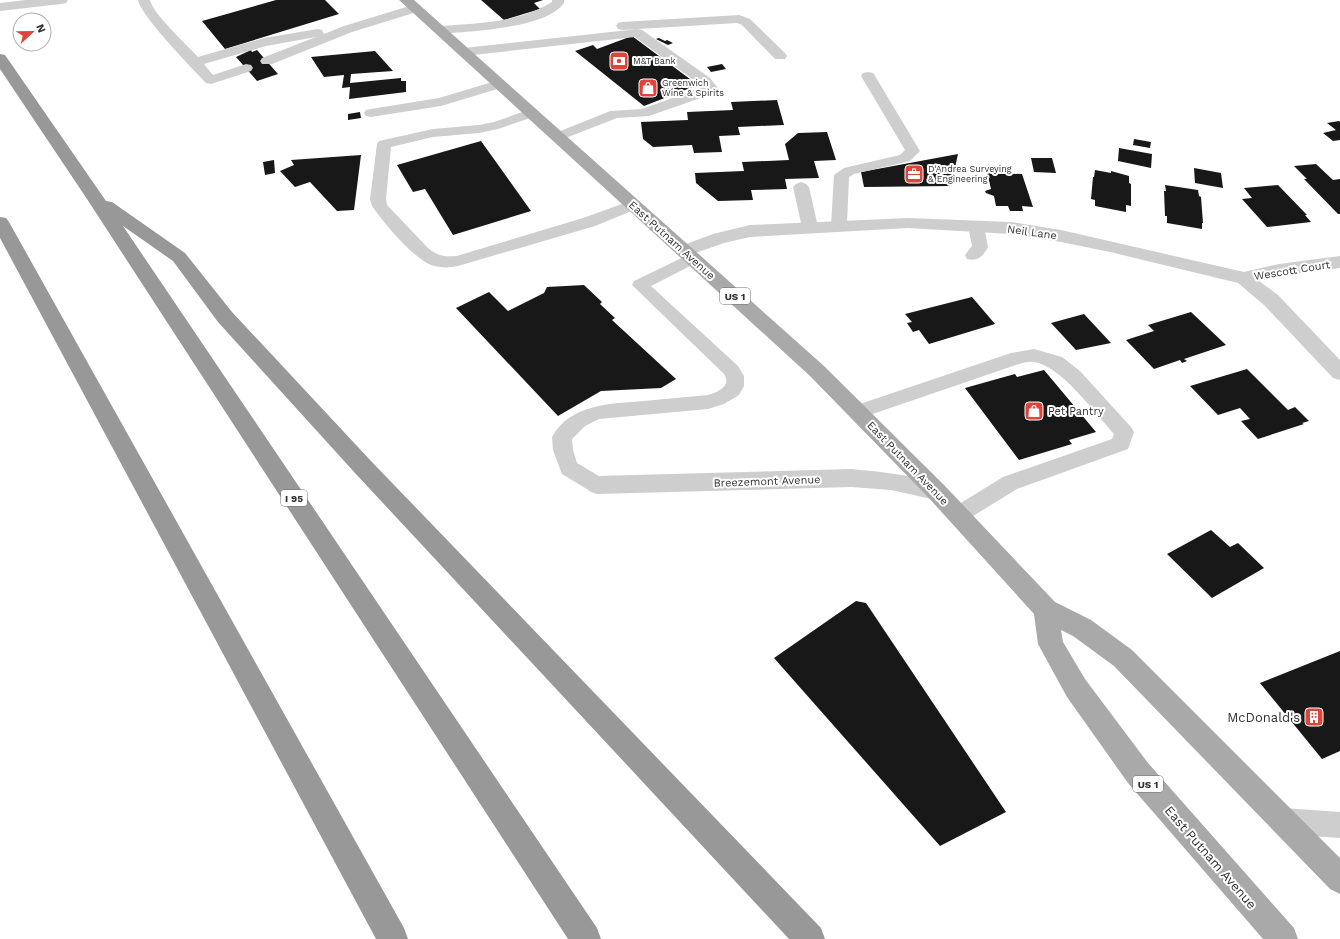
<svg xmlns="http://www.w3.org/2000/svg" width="1340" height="939" viewBox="0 0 1340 939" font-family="'Work Sans',sans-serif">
<rect width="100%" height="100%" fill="#fff"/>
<path fill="#181818" d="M 276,0 L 325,0 L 339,14 L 225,49 L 202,21 Z
M 481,0 L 543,0 L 534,3 L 540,9 L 504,20 Z
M 632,36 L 698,85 L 644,106 L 575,51 L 593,45 L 597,49 Z
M 659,38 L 665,41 L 667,40 L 673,43 L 668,45 L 656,39 Z
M 251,50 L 252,52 L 257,50 L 278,74 L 257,81 L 236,57 Z
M 375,51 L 393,71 L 351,74 L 350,83 L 401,78 L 401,81 L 406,81 L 406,92 L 349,99 L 350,87 L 342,88 L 344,75 L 324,77 L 311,57 Z
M 722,64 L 726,69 L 711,72 L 707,67 Z
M 777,100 L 784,125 L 738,127 L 740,135 L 719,136 L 722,152 L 694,153 L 692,145 L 653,147 L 643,139 L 641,122 L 688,120 L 687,112 L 733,110 L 731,102 Z
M 360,112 L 361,118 L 348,120 L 348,114 Z
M 1339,121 L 1340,122 L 1340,140 L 1333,141 L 1323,133 L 1336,130 L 1327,123 Z
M 827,132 L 836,160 L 814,161 L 819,178 L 785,179 L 787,189 L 751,190 L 753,200 L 718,201 L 696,183 L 695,173 L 744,171 L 742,162 L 789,160 L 785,144 L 798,133 Z
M 1134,139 L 1151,142 L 1150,148 L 1133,145 Z
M 481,141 L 531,211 L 453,235 L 425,189 L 413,192 L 397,165 Z
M 1119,148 L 1152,154 L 1151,168 L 1118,161 Z
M 958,154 L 951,186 L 864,187 L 861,172 Z
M 361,155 L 354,210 L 337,211 L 310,182 L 295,187 L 280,171 L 294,165 L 291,160 Z
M 1031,158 L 1052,158 L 1056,173 L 1034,172 Z
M 274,160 L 275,173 L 265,175 L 263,162 Z
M 1316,164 L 1333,180 L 1340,179 L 1340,214 L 1338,214 L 1304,179 L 1307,179 L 1294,166 Z
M 1194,168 L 1221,173 L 1223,188 L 1195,183 Z
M 1095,170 L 1111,173 L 1111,171 L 1129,176 L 1129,183 L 1131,184 L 1131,206 L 1126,205 L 1126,212 L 1095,206 L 1095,200 L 1091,199 L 1093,177 L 1094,177 Z
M 987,173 L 1022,174 L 1033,207 L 1022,206 L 1023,211 L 1010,211 L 1008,206 L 996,206 L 994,196 L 986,193 L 985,191 L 991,189 Z
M 1165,185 L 1198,190 L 1199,196 L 1201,197 L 1203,223 L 1202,223 L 1202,229 L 1167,223 L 1167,216 L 1165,216 L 1164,191 L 1166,191 Z
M 1278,185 L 1307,215 L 1305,215 L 1311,222 L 1267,227 L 1242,199 L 1252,198 L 1244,188 Z
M 584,285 L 602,302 L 600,304 L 615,318 L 612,320 L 676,379 L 661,388 L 601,391 L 558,416 L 456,308 L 489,292 L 508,311 L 544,293 L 547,287 Z
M 972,297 L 995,324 L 929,344 L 919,330 L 913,332 L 907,323 L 912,322 L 905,314 Z
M 1191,312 L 1226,345 L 1184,359 L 1187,361 L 1182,363 L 1180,360 L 1154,369 L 1126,340 L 1154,331 L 1148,325 Z
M 1084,314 L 1111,343 L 1076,350 L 1051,323 Z
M 1247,369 L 1288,410 L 1295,407 L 1309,421 L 1302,423 L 1304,424 L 1258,439 L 1241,421 L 1250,419 L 1240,408 L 1218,415 L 1190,386 Z
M 1044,370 L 1096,432 L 1069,440 L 1072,444 L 1019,460 L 965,388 L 1015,374 L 1017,377 Z
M 1211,530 L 1230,547 L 1238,543 L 1264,568 L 1212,598 L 1167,554 Z
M 856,601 L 866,603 L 1006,812 L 940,846 L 774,658 Z
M 1340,651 L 1340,751 L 1322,759 L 1260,683 Z"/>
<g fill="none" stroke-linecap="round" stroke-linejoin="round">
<path fill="#cecece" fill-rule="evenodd" d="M 138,0 L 150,0 C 153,14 187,45 198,57 L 264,38 L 318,29 L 322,30 L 324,34 L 344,26 L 416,4 L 420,5 L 422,8 L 420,11 L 352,32 L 272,64 L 262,64 L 260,61 L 262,58 L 316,37 L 266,46 L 204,64 L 213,75 L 246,64 L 251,65 L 253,68 L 251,71 L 211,84 L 206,83 C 192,68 141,16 138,0 Z
M 552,0 L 564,0 L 564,3 C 546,29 470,31 440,34 L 436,33 L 434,30 L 436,27 L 440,26 C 479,23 518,23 552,2 Z
M 739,15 L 750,19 L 785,53 L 787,56 L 785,59 L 775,59 L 742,25 L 737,23 L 622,30 L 618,29 L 616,26 L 618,23 L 622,22 Z
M 638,29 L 642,30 L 710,78 L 717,87 L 712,94 L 649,116 L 617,118 L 558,141 L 553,140 L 551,137 L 553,134 L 610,111 L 642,109 L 703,87 L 635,37 L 464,56 L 459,55 L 457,52 L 459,49 L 464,48 Z
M 868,72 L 873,73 L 875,76 L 920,151 L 910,161 L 854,174 L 849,177 L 847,225 L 845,229 L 839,230 L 833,229 L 831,225 L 834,175 L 844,168 L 900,155 L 905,150 L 861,76 L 863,73 Z
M 499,80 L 504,81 L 506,84 L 504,87 L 441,106 L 371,117 L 366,116 L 364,113 L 366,110 L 371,109 L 439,98 Z
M 531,109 L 536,110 L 538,113 L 536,116 L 498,129 L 479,133 L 433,137 L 391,147 L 386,199 L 387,205 L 428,248 C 438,256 444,257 457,256 L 583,218 L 633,200 L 639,202 L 641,205 L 639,208 L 595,226 L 458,266 C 449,268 440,268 431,265 C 413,258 383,222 372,206 L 370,199 L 377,144 L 379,141 L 433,129 L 479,125 L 494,122 Z
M 801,182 L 806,184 L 809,187 L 818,227 L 816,231 L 810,232 L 804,231 L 802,227 L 793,187 L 796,184 Z
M 976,221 L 982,222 L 984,226 L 988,247 C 983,256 978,262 967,259 L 965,255 L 972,246 L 968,226 L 970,222 Z
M 692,253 L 698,254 L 700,258 L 698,262 L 651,286 L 738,366 L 744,376 L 744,386 L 739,395 L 724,404 L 708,409 L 599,419 L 585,426 L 572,439 L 573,450 L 577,463 L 604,479 L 607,485 L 604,491 L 597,493 L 590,491 L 562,474 L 553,450 L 552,437 C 571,403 611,404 644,401 C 665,399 687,397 708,395 C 718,392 732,386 724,374 L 632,285 L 634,281 Z
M 1034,349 L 1062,357 L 1080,371 L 1131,427 L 1134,432 L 1128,449 L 1017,489 L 965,521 L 958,523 L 951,521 L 948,515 L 951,509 L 1003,477 L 1112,439 L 1114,434 C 1096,414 1060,365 1034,362 C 1030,361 1023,363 1019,364 L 858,419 L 851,417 L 848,412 L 851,407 L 1011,353 Z
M 1284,808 L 1340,812 L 1340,838 L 1284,834 L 1275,830 L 1271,821 L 1275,812 Z"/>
<path fill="#cecece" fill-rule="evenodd" d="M 26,0 L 68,0 L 66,3 L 61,4 L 0,11 L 0,3 Z
M 908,218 L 1011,222 L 1061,230 L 1244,272 L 1279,264 L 1340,256 L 1340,268 L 1279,276 L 1259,281 L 1278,295 L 1340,360 L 1340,380 L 1333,378 L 1264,305 L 1238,283 L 1110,252 L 1061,242 L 1011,234 L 908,228 L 750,237 L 724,243 L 684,257 L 678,255 L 675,251 L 678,247 L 713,234 L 750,225 Z
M 851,469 C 882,472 914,475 944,485 L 947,491 L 944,497 L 936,500 L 891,490 L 851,487 L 597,494 L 589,491 L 586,485 L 589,479 L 597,476 Z"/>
<path fill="#a9a9a9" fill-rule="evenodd" d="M 399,0 L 414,0 L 824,366 L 944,485 L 1055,602 L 1091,620 L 1132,650 L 1340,858 L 1340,894 L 1330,889 L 1114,666 L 1073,636 L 1061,630 L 1063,642 L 1085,679 L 1148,763 L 1294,928 L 1298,939 L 1263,939 L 1128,783 L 1067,697 L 1038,644 L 1034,614 L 928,497 L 810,376 Z"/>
<path fill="#989898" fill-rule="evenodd" d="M 0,54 L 5,55 L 106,201 L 112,202 L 185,253 L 232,312 L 371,461 L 821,928 L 825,939 L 789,939 L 355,473 L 218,322 L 173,261 L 123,226 L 597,928 L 601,939 L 568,939 L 87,199 L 0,69 Z
M 0,217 L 6,218 L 9,222 L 404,928 L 408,939 L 376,939 L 0,238 Z"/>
</g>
<defs>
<symbol id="bank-square" viewBox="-11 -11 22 22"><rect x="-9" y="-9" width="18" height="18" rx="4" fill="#df443c" stroke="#fff"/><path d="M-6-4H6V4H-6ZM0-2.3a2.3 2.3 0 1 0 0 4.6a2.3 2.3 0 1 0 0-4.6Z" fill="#fff"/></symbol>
<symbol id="shop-square" viewBox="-11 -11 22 22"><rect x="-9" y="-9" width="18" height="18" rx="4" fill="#df443c" stroke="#fff"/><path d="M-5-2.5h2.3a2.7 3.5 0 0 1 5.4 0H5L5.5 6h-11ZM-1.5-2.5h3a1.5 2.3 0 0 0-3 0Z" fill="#fff"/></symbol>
<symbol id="office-square" viewBox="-11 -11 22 22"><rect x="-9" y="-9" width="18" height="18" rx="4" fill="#df443c" stroke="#fff"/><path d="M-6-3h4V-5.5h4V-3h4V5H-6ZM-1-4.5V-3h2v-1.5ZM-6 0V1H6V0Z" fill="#fff"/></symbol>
<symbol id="building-square" viewBox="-11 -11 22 22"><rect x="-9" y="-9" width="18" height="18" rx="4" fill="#df443c" stroke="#fff"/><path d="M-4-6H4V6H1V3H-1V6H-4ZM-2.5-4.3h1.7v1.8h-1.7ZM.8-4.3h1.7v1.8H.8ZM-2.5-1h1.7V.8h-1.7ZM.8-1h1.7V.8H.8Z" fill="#fff"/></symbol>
</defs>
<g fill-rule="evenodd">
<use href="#bank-square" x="608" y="50" width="22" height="22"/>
<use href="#shop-square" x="637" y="77" width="22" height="22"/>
<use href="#office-square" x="903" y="163" width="22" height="22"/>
<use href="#shop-square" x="1023" y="400" width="22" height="22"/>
<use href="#building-square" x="1303" y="706" width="22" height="22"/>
</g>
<g text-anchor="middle" stroke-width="4" stroke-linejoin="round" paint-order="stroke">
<g font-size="9" fill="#313131" stroke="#fff" text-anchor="start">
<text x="633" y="64">M&amp;T Bank</text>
<text x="662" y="86">Greenwich<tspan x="662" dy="10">Wine &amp; Spirits</tspan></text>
<text x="928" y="172">D'Andrea Surveying<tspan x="928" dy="10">&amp; Engineering</tspan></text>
</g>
<g fill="#fff" stroke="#6f6f6f" stroke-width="1">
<rect x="720" y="288" width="30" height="16" rx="3"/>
<rect x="281" y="490" width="26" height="16" rx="3"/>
<rect x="1133" y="776" width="30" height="16" rx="3"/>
</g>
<g font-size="10" font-weight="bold" fill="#313131">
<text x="735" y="300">US 1</text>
<text x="294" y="502">I 95</text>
<text x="1148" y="788">US 1</text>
</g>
<g font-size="11" fill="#313131" stroke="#fff">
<text transform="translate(1032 232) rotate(8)" y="4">Neil Lane</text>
<text transform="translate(672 240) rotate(42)" y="4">East Putnam Avenue</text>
<text transform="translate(1292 270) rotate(-9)" y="4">Wescott Court</text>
<text transform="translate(908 463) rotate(46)" y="4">East Putnam Avenue</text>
<text transform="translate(767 481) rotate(-2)" y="4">Breezemont Avenue</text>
</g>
<g font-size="11" fill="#313131" stroke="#fff" text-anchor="start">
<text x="1048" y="415">Pet Pantry</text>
</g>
<g font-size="13" fill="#313131" stroke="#fff" text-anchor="end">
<text x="1300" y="722">McDonald's</text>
</g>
<g font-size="13" fill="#313131" stroke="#fff">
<text transform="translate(1211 857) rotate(49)" y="5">East Putnam Avenue</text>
</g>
</g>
<g transform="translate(32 32) rotate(68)"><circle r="19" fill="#ffffff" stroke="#adadad"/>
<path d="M0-3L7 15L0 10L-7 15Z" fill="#df443c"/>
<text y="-6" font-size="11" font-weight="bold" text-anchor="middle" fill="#313131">N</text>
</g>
</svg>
